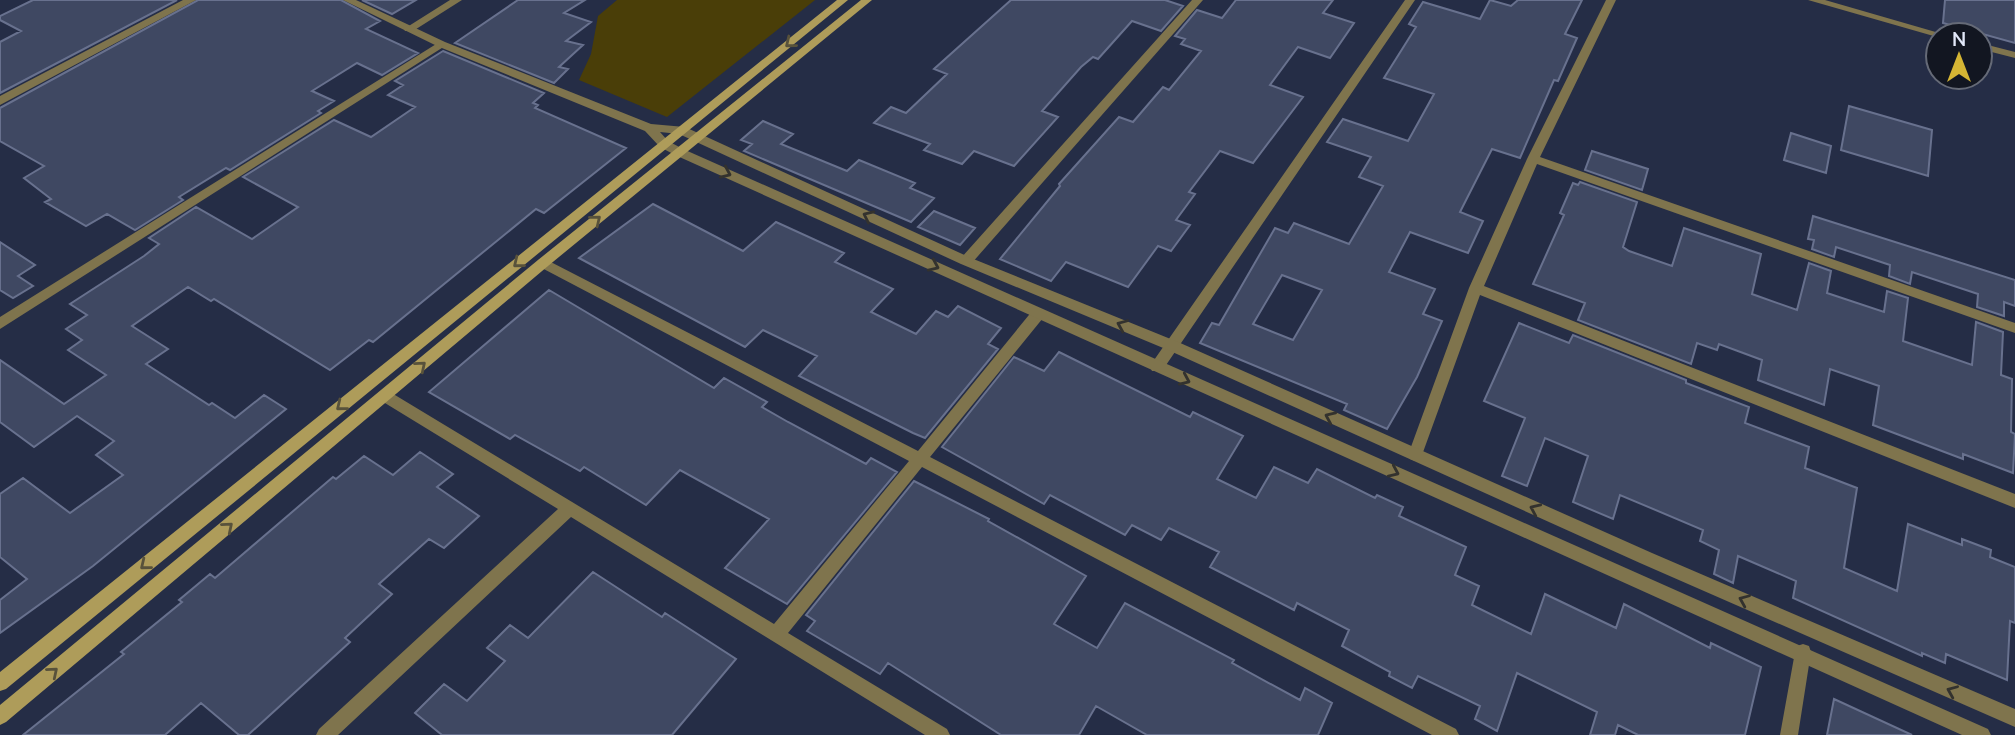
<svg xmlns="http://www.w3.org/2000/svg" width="2015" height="735" viewBox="0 0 2015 735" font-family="'Nunito Sans',sans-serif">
<rect width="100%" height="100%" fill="#252d46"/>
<path fill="#4a3e08" d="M 617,0 L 815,0 L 667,117 L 579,80 L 591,54 L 598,16 Z"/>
<path fill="#3f4862" stroke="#68718e" stroke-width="2" fill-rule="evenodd" d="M 33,0 L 177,0 L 0,93 L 0,42 L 21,31 L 0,20 L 0,16 Z
M 198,0 L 341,0 L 380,21 L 366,29 L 418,53 L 382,75 L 357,63 L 312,91 L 334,101 L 318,111 L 321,113 L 230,170 L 226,168 L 179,197 L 183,200 L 135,230 L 107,214 L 86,226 L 45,202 L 51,199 L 24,178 L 44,166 L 0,141 L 0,108 Z
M 362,0 L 416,0 L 392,14 Z
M 518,0 L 585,0 L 564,13 L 591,22 L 566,41 L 583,45 L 559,67 L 568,69 L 554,83 L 455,43 Z
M 1011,0 L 1165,0 L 1183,6 L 1161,31 L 1132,21 L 1098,59 L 1093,57 L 1081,67 L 1042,111 L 1058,117 L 1014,166 L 974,151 L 962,164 L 924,150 L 930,144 L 874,123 L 891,107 L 906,113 L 947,74 L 934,69 Z
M 1236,0 L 1333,0 L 1323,13 L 1354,23 L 1330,58 L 1298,47 L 1270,85 L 1303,97 L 1253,163 L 1220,151 L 1189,192 L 1195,194 L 1176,220 L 1190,225 L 1171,251 L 1158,246 L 1128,287 L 1066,262 L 1051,281 L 1000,259 L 1060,186 L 1059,184 L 1119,117 L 1133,122 L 1163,87 L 1169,90 L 1201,51 L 1181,44 L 1185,39 L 1175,36 L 1197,10 L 1222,18 Z
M 1490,0 L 1511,6 L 1518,0 L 1582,0 L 1565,34 L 1577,38 L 1558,81 L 1554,80 L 1520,158 L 1492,149 L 1460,212 L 1483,221 L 1468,253 L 1410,232 L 1389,272 L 1435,289 L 1423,314 L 1442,321 L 1417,377 L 1387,429 L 1344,410 L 1347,404 L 1200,343 L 1212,323 L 1219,325 L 1275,228 L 1288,233 L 1294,223 L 1349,244 L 1383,186 L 1359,177 L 1371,157 L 1327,142 L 1343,119 L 1408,141 L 1434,94 L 1384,78 L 1416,27 L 1409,24 L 1423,2 L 1480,19 ZM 1282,275 L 1322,290 L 1293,340 L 1253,324 Z
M 1945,0 L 2015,0 L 2015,43 L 1943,23 Z
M 443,51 L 544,93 L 533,103 L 538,105 L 535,108 L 626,148 L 544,213 L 536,209 L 373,342 L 369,340 L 330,370 L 214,299 L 211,301 L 188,287 L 132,326 L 168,349 L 146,364 L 209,405 L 212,403 L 235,418 L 264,395 L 286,409 L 93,566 L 0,633 L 0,600 L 27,579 L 0,557 L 0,494 L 23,478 L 70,513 L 123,475 L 96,455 L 114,441 L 77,416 L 34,447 L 0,422 L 0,360 L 64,404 L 106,375 L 68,350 L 82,340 L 66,329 L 87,315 L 70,304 L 144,256 L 159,244 L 149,238 L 196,207 L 252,239 L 298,207 L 243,177 L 334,120 L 371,137 L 415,107 L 388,95 L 403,85 L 395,81 Z
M 1849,106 L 1932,130 L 1928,176 L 1841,150 Z
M 763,121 L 793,134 L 781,144 L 847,171 L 859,160 L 915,183 L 910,188 L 934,198 L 911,222 L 744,151 L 752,144 L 741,140 Z
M 1791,133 L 1831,146 L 1826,173 L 1784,160 Z
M 1592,151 L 1648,169 L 1642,190 L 1585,170 Z
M 1580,182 L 1637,202 L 1623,247 L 1629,251 L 1672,266 L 1684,228 L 1761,254 L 1752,294 L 1797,310 L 1809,263 L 1831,271 L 1827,293 L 1884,312 L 1887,291 L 1908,298 L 1903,341 L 1972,365 L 1976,322 L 2003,332 L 2001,375 L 2012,379 L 2011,432 L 2015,434 L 2013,473 L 1963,454 L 1963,459 L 1873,425 L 1879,386 L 1830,369 L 1824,405 L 1758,380 L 1762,360 L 1719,344 L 1717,350 L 1697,343 L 1691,364 L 1578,320 L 1585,303 L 1533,284 L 1564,215 L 1560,213 L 1573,183 L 1578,185 Z
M 653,204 L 743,251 L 776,222 L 844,253 L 835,262 L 893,289 L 871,312 L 916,334 L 936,311 L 948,317 L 958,306 L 1001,328 L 988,344 L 998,349 L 925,438 L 913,433 L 799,376 L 817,356 L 763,330 L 745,347 L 579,258 Z
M 934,211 L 975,228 L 960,245 L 918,227 Z
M 1813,216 L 2015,280 L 2015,306 L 2004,302 L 2004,316 L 1977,307 L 1978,294 L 1912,272 L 1910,284 L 1889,276 L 1890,265 L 1836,247 L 1834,257 L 1812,249 L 1814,240 L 1808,239 Z
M 0,242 L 35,265 L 18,276 L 33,286 L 13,298 L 0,290 Z
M 549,290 L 714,388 L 724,378 L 767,402 L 762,407 L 788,422 L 866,464 L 871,458 L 897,472 L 787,604 L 725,568 L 769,519 L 680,470 L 646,505 L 584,467 L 580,471 L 515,435 L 510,439 L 429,392 Z
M 1519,323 L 1569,343 L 1573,335 L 1686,380 L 1686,383 L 1749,407 L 1745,423 L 1809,447 L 1805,468 L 1857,488 L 1844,568 L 1897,591 L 1908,524 L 1962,545 L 1962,539 L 1991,550 L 1990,557 L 2015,567 L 2015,623 L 2010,621 L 2007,680 L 1946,654 L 1945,663 L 1922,653 L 1922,656 L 1793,598 L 1796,581 L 1738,556 L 1733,583 L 1714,574 L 1719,550 L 1700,541 L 1703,530 L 1620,495 L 1613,519 L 1573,502 L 1588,456 L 1545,438 L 1527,486 L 1502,476 L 1525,418 L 1484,401 Z
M 1059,352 L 1190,417 L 1193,412 L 1243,436 L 1217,479 L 1256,498 L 1274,467 L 1308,483 L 1317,469 L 1375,498 L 1377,495 L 1403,507 L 1399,516 L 1466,547 L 1455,575 L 1479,586 L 1472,605 L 1531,634 L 1545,594 L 1616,628 L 1624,604 L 1710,648 L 1711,643 L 1761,667 L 1745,735 L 1638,735 L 1618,725 L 1615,735 L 1590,735 L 1597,712 L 1517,673 L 1497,731 L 1475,719 L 1480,706 L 1418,676 L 1412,688 L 1389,676 L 1390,672 L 1342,646 L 1349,630 L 1297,603 L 1294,610 L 1210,567 L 1219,552 L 1169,528 L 1161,540 L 1132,525 L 1125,535 L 1050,495 L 1044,504 L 942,447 L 1014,357 L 1044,371 Z
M 420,452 L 453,474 L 437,487 L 479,516 L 444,548 L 429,539 L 379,584 L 392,594 L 345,638 L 350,642 L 248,735 L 239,735 L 201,703 L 165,735 L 23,735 L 124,654 L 121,652 L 182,602 L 179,600 L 210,574 L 215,578 L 333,477 L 336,479 L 364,456 L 393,475 Z
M 914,481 L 989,519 L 988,521 L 1086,576 L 1054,624 L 1097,648 L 1125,603 L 1234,660 L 1232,663 L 1300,700 L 1305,688 L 1332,703 L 1318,735 L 1147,735 L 1096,706 L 1079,735 L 1001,735 L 888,663 L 880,674 L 807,631 L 815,621 L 806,615 Z
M 593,572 L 662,617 L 665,613 L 736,659 L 672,735 L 442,735 L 415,713 L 444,684 L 467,701 L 505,661 L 487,648 L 510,625 L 528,638 Z
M 1834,699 L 1912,735 L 1827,735 Z"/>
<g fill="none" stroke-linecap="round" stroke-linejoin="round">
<path fill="#7f744d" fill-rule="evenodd" d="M 183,0 L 196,0 L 0,105 L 0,96 Z
M 450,0 L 462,0 L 413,31 L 405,31 L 404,29 Z
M 1192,0 L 1203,0 L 971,264 L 961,264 L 960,261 L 961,258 Z
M 1405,0 L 1415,0 L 1162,371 L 1152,371 L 1150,367 L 1152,363 Z
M 1606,0 L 1616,0 L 1540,157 L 2015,323 L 2015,333 L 1537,164 L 1484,286 L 2015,494 L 2015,508 L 1480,295 L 1422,455 L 1420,459 L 1415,461 L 1410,459 L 1408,455 L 1469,288 L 1527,159 Z
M 1808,0 L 1825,0 L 1946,35 L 1938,35 L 1937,37 Z
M 441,41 L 446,44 L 445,46 L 0,329 L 0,317 Z
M 1980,43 L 2015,52 L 2015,58 L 1980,49 Z
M 543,258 L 918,451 L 1033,310 L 1043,310 L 1045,314 L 1043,318 L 930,457 L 1456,729 L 1459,735 L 1432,735 L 922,467 L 788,633 L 947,729 L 950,735 L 925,735 L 571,517 L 338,735 L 316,735 L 319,729 L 558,509 L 380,400 L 378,396 L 380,392 L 390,392 L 774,624 L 909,461 L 538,266 L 537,263 L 538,260 Z
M 1803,644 L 1809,646 L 1811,652 L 1798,735 L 1780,735 L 1795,652 L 1797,646 Z"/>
<path fill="#7f744d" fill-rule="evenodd" d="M 343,0 L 356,0 L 445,42 L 651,124 L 685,127 L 971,258 L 1178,342 L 1652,553 L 2015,709 L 2015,727 L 1640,563 L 1168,350 L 961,264 L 679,134 L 660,132 L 668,141 L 683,149 L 1988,729 L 1991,735 L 1962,735 L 675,155 L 660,147 L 645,131 L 437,46 Z"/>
<path fill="#ae9c5a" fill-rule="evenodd" d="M 837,0 L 848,0 L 6,689 L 0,691 L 0,672 Z
M 861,0 L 872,0 L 548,266 L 6,722 L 0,725 L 0,705 L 538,260 Z"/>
</g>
<defs><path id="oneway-chevron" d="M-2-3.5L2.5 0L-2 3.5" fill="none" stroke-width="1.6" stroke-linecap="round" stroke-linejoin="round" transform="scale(1.75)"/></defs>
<g stroke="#58523b">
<use href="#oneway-chevron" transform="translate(790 43) rotate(141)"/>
<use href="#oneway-chevron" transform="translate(596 220) rotate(-39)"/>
<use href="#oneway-chevron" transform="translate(518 263) rotate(141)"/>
<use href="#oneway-chevron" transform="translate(421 366) rotate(-40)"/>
<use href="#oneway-chevron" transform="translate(341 406) rotate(141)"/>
<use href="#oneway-chevron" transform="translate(228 527) rotate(-40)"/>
<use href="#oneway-chevron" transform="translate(145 565) rotate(141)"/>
<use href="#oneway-chevron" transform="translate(53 672) rotate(-40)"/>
</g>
<g stroke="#33322e">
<use href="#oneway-chevron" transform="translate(726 173) rotate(24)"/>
<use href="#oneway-chevron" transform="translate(868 216) rotate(-155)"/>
<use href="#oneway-chevron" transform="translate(934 266) rotate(24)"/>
<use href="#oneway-chevron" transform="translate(1122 325) rotate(-157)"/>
<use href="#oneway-chevron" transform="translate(1185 380) rotate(24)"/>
<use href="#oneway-chevron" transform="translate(1330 417) rotate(-156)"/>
<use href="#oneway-chevron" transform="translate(1394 472) rotate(24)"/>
<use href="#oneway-chevron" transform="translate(1535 509) rotate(-156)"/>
<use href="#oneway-chevron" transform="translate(1744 600) rotate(-157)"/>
<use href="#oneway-chevron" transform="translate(1952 691) rotate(-157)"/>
</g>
<g transform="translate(1959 56)"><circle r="33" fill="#121621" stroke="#656a77" stroke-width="2"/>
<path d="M0-5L12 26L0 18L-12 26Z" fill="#d5b534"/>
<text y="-10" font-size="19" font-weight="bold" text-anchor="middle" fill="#e2e8f9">N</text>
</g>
</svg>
